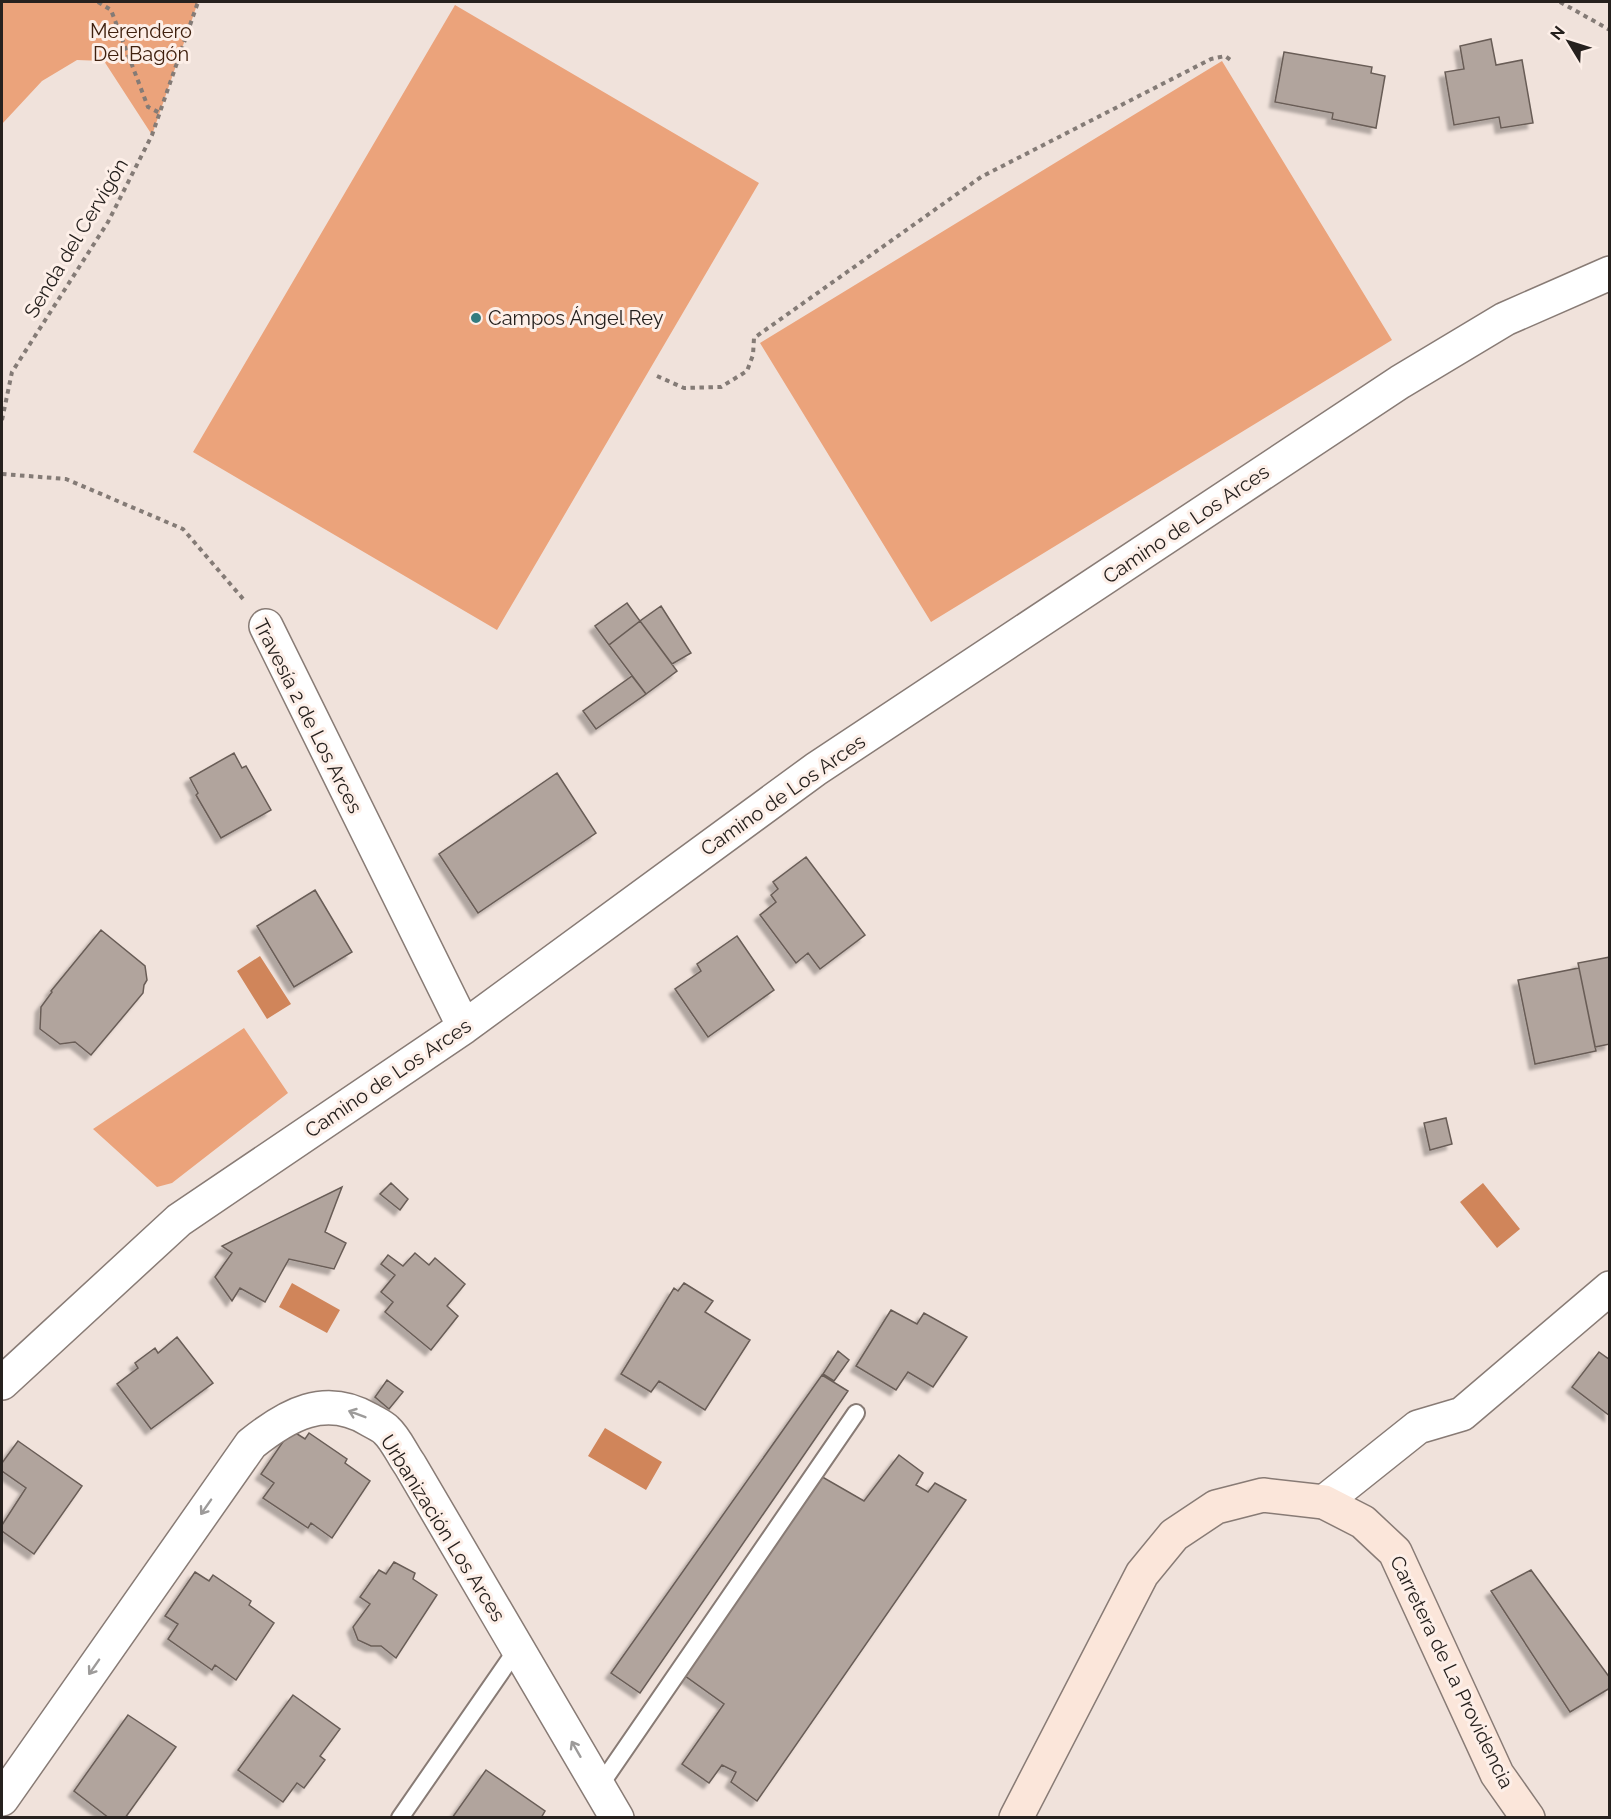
<svg xmlns="http://www.w3.org/2000/svg" width="1611" height="1819" viewBox="0 0 1611 1819" font-family="Raleway,sans-serif">
<defs>
<filter id="shadow"><feDropShadow dx="-5.5" dy="5.5" stdDeviation="1.5" flood-color="#0004"/></filter>
</defs>
<rect width="100%" height="100%" fill="#f0e2db"/>
<path fill="#eba37b" d="M 2,2 L 198,2 L 152,135 L 104,61 L 77,60 L 42,81 L 2,124 Z
M 455,5 L 759,183 L 497,630 L 193,452 Z
M 1222,61 L 1392,340 L 931,622 L 760,343 Z
M 244,1028 L 288,1093 L 172,1183 L 157,1187 L 93,1129 Z"/>
<path fill="#d0855a" d="M 260,956 L 291,1004 L 267,1019 L 237,971 Z
M 1483,1183 L 1520,1229 L 1497,1248 L 1460,1202 Z
M 292,1283 L 340,1310 L 327,1333 L 279,1307 Z
M 605,1428 L 662,1462 L 646,1490 L 588,1456 Z"/>
<path fill="#b1a49d" stroke="#695d57" stroke-width="1.5" filter="url(#shadow)" d="M 1491,39 L 1496,65 L 1522,60 L 1533,123 L 1501,128 L 1499,117 L 1454,125 L 1445,72 L 1464,69 L 1460,46 Z
M 1284,52 L 1372,67 L 1371,73 L 1385,76 L 1376,128 L 1332,119 L 1333,113 L 1275,102 Z
M 627,603 L 640,621 L 609,645 L 595,626 Z
M 661,606 L 691,653 L 672,664 L 640,621 Z
M 640,621 L 677,671 L 646,694 L 609,645 Z
M 632,676 L 646,694 L 596,729 L 583,711 Z
M 234,753 L 242,768 L 246,766 L 271,810 L 221,838 L 196,795 L 198,793 L 190,778 Z
M 557,773 L 596,833 L 478,913 L 439,854 Z
M 806,857 L 865,935 L 820,969 L 808,953 L 796,963 L 760,915 L 776,902 L 771,895 L 778,889 L 773,882 Z
M 315,890 L 352,952 L 294,987 L 257,926 Z
M 101,930 L 145,966 L 147,980 L 144,985 L 143,993 L 91,1055 L 75,1042 L 60,1044 L 40,1029 L 41,1007 L 52,992 L 51,991 Z
M 737,936 L 774,990 L 708,1037 L 675,989 L 701,971 L 697,964 Z
M 1610,957 L 1610,1044 L 1595,1047 L 1578,963 Z
M 1579,968 L 1596,1051 L 1535,1064 L 1518,980 Z
M 1446,1118 L 1452,1144 L 1430,1150 L 1424,1123 Z
M 391,1183 L 408,1199 L 400,1210 L 380,1194 Z
M 342,1187 L 325,1232 L 346,1243 L 334,1269 L 289,1259 L 265,1302 L 240,1288 L 232,1301 L 215,1277 L 232,1253 L 222,1246 Z
M 415,1253 L 429,1265 L 435,1258 L 465,1284 L 447,1306 L 458,1316 L 431,1350 L 385,1312 L 393,1302 L 381,1292 L 395,1275 L 381,1264 L 388,1255 L 403,1266 Z
M 684,1283 L 713,1301 L 705,1312 L 750,1340 L 705,1410 L 659,1381 L 651,1392 L 621,1374 L 674,1288 L 678,1291 Z
M 891,1310 L 917,1324 L 924,1313 L 967,1337 L 933,1387 L 908,1372 L 896,1390 L 856,1366 Z
M 177,1337 L 213,1383 L 151,1429 L 117,1384 L 138,1368 L 135,1363 L 155,1348 L 158,1353 Z
M 838,1351 L 849,1360 L 834,1381 L 823,1374 Z
M 1599,1352 L 1610,1360 L 1610,1416 L 1572,1387 Z
M 822,1375 L 848,1391 L 640,1693 L 611,1673 Z
M 387,1380 L 403,1392 L 389,1409 L 375,1397 Z
M 291,1430 L 305,1439 L 309,1433 L 347,1459 L 345,1463 L 370,1481 L 332,1538 L 311,1523 L 308,1528 L 263,1498 L 274,1483 L 261,1474 Z
M 18,1441 L 82,1486 L 34,1554 L 2,1531 L 2,1525 L 26,1488 L 2,1471 L 2,1463 Z
M 899,1455 L 923,1473 L 916,1485 L 928,1492 L 935,1483 L 966,1500 L 757,1801 L 731,1782 L 736,1772 L 722,1765 L 709,1783 L 682,1764 L 724,1704 L 681,1673 L 819,1475 L 864,1501 Z
M 394,1562 L 415,1573 L 413,1579 L 437,1595 L 396,1658 L 381,1646 L 371,1646 L 358,1640 L 353,1627 L 370,1604 L 360,1597 L 379,1570 L 386,1574 Z
M 1531,1570 L 1610,1678 L 1610,1688 L 1570,1712 L 1491,1591 Z
M 195,1572 L 209,1581 L 213,1575 L 251,1601 L 249,1605 L 274,1623 L 236,1680 L 215,1665 L 212,1670 L 168,1639 L 178,1624 L 165,1616 Z
M 293,1695 L 340,1729 L 320,1756 L 325,1760 L 304,1788 L 297,1783 L 283,1802 L 238,1770 Z
M 128,1715 L 176,1747 L 125,1818 L 109,1818 L 74,1791 Z
M 486,1770 L 545,1811 L 541,1818 L 452,1818 Z"/>
<g fill="none" stroke-linecap="round" stroke-linejoin="round">
<defs>
<path id="lane" d="M 599,1787 L 856,1413
M 400,1818 L 517,1649"/>
<path id="street" d="M 266,626 L 464,1027
M 2,1383 L 179,1220 L 464,1027 L 816,769 L 1400,382 L 1505,319 L 1610,273
M 1324,1502 L 1418,1427 L 1462,1414 L 1610,1288
M 2,1799 L 251,1444 C 287,1415 325,1393 370,1420 C 375,1423 382,1426 386,1430 C 396,1439 402,1454 410,1465 L 617,1818"/>
<path id="secondary" d="M 1016,1818 L 1142,1574 L 1174,1535 L 1216,1507 L 1263,1495 L 1324,1502 L 1363,1522 L 1395,1552 L 1497,1774 L 1528,1818"/>
</defs>
<use href="#lane" stroke="#887b75" stroke-width="20"/>
<use href="#street" stroke="#887b75" stroke-width="36"/>
<use href="#secondary" stroke="#887b75" stroke-width="36"/>
<path stroke="#847b76" stroke-width="4" stroke-dasharray="4.5 4.5" stroke-linecap="butt" d="M 98,2 L 111,10 L 148,107 L 160,113
M 1560,2 L 1610,30
M 657,376 L 684,388 L 721,387 L 747,371 L 753,355 L 754,338 L 981,177 L 1211,59 L 1225,56 L 1232,61
M 2,420 L 12,372 L 108,222 L 152,135 L 198,2
M 2,474 L 66,479 L 183,529 L 244,600"/>
<use href="#lane" stroke="#fff" stroke-width="16"/>
<use href="#street" stroke="#fff" stroke-width="33"/>
<use href="#secondary" stroke="#fbe6da" stroke-width="33"/>
</g>
<defs><path id="oneway-shaft" d="M-6 0H5M1.5-3L5.5 0L1.5 3" fill="none" stroke-width="1.6" stroke-linecap="round" stroke-linejoin="round" transform="scale(1.5)"/></defs>
<g stroke="#9d9b9a">
<use href="#oneway-shaft" transform="translate(357 1414) rotate(-159)"/>
<use href="#oneway-shaft" transform="translate(206 1507) rotate(125)"/>
<use href="#oneway-shaft" transform="translate(94 1667) rotate(125)"/>
<use href="#oneway-shaft" transform="translate(576 1749) rotate(-120)"/>
</g>
<circle fill="#337c7f" stroke="#fdefe8" stroke-width="2" cx="476" cy="318" r="6"/>
<g text-anchor="middle" stroke-width="6" stroke-linejoin="round" paint-order="stroke">
<g font-size="20" fill="#40210f" stroke="#fdefe8">
<text x="141" y="38">Merendero<tspan x="141" dy="23">Del Bagón</tspan></text>
</g>
<g font-size="20" fill="#26211e" stroke="#fdefe8">
<text transform="translate(76 238) rotate(-59)" y="7">Senda del Cervigón</text>
<text transform="translate(1186 524) rotate(-34)" y="7">Camino de Los Arces</text>
<text transform="translate(308 716) rotate(63)" y="7">Travesía 2 de Los Arces</text>
<text transform="translate(783 795) rotate(-35)" y="7">Camino de Los Arces</text>
<text transform="translate(388 1078) rotate(-34)" y="7">Camino de Los Arces</text>
<text transform="translate(443 1528) rotate(58)" y="7">Urbanización Los Arces</text>
<text transform="translate(1452 1672) rotate(64)" y="7">Carretera de La Providencia</text>
</g>
<g font-size="20" fill="#26211e" stroke="#fdefe8" text-anchor="start">
<text x="488" y="325">Campos Ángel Rey</text>
</g>
</g>
<rect width="1611" height="1819" fill="none" stroke="#26211e" stroke-width="6"/>
<g transform="translate(1569 42) rotate(308)" stroke="#fdefe8" stroke-width="4.5" paint-order="stroke">
<path d="M0-4.5L10 22L0 15L-10 22Z" fill="#26211e"/>
<text y="-9" font-size="16" font-weight="bold" text-anchor="middle" fill="#26211e">N</text>
</g>
</svg>
